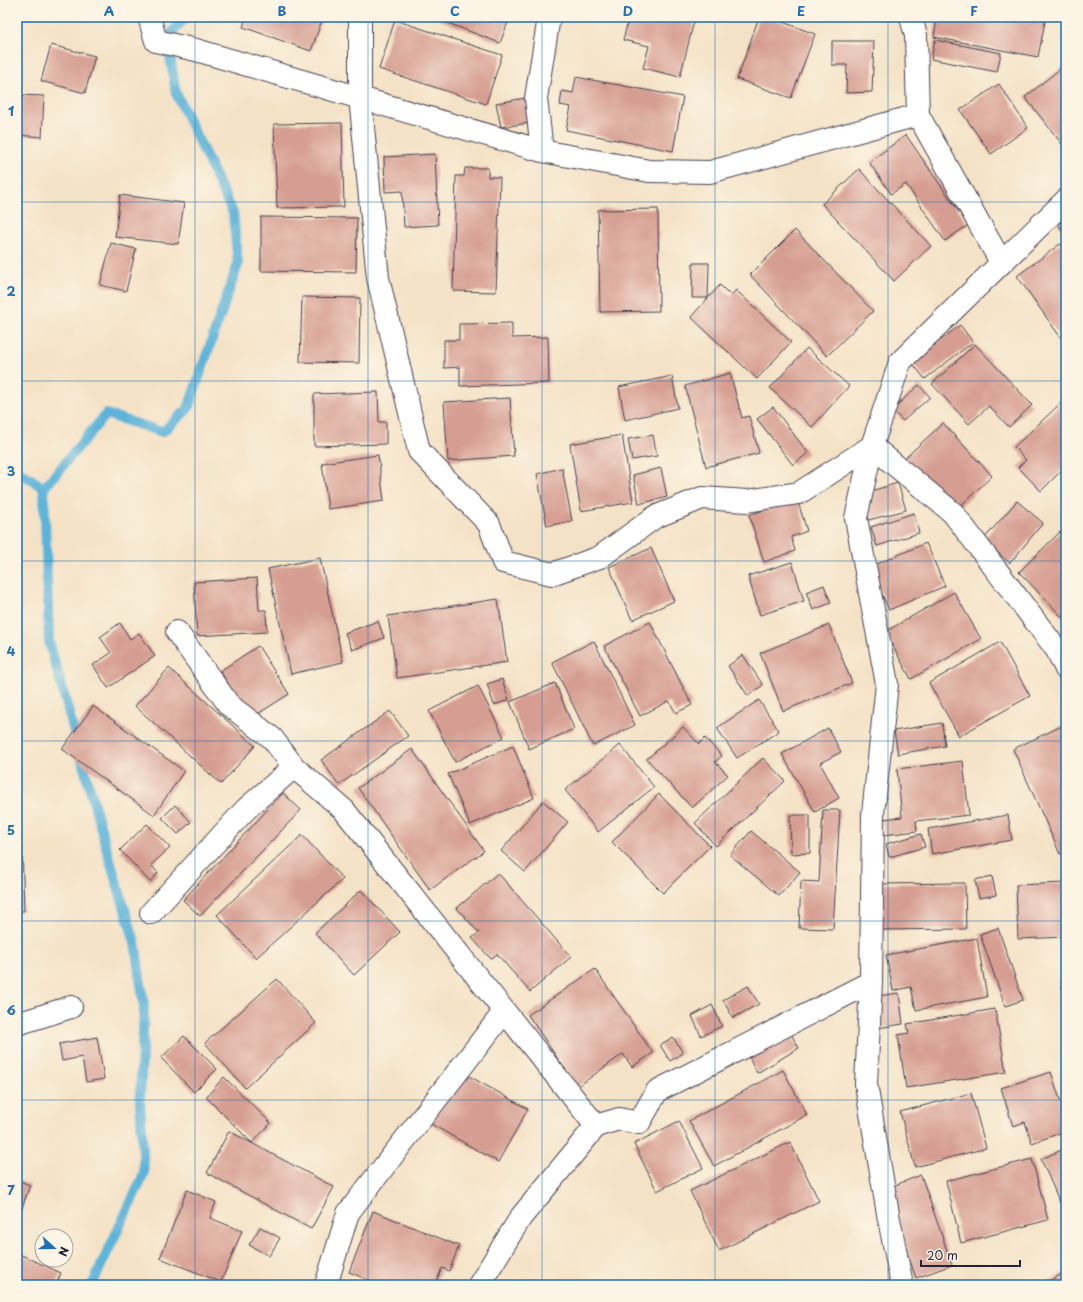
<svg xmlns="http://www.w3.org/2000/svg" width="1083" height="1302" viewBox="0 0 1083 1302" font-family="'Playpen Sans',sans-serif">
<rect width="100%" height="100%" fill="#fcf5e5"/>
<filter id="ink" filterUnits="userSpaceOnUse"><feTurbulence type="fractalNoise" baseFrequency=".025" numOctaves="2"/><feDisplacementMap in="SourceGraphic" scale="8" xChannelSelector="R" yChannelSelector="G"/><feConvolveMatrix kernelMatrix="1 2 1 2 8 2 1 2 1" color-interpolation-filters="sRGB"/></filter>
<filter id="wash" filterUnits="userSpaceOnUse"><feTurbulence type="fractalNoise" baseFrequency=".012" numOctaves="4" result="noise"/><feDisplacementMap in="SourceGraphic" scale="16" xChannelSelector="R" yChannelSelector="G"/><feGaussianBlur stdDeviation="0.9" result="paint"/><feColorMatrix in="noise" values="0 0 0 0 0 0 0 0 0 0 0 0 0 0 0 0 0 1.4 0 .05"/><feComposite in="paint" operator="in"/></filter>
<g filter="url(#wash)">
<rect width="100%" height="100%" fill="#f4e2c6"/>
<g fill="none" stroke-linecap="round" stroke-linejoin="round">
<path stroke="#5cb3d9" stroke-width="10" d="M 17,470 L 44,488
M 92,1285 L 144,1174 L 140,1098 L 144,1006 L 135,942 L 108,854 L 49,641 L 44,488 L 106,414 L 162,432 L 188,409 L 238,264 L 233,213 L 176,93 L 167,38 L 186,17"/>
</g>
<g id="blocks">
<path fill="#d69e92" d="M 246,17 L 323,17 L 311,51 L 243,27 Z
M 432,17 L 510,17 L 500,43 Z
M 629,17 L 695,17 L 680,77 L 643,68 L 649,46 L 623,40 Z
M 759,17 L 769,17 L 815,34 L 791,98 L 737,79 Z
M 937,17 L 1046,17 L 1038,57 L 934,37 Z
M 395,20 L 502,55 L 486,104 L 379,69 Z
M 935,40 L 1001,53 L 997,72 L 931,59 Z
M 832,41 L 874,41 L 872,92 L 846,93 L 847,65 L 832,65 Z
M 51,45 L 95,56 L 85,93 L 41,81 Z
M 1066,64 L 1066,141 L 1062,144 L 1025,97 Z
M 576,77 L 683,97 L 673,151 L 566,130 L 571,107 L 560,105 L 562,91 L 573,93 Z
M 999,84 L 1028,128 L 991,154 L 960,110 Z
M 17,95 L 44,96 L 42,137 L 17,135 Z
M 526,98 L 530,123 L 501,127 L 496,103 Z
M 342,123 L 344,207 L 277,208 L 274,124 Z
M 906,135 L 968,225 L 945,241 L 906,184 L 891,194 L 869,162 Z
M 435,154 L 438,225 L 404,227 L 402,191 L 385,192 L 384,157 Z
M 465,168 L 488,168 L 488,177 L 500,177 L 496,292 L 453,291 L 456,176 L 464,176 Z
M 859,169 L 931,246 L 894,281 L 822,204 Z
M 120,195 L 184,203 L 178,244 L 115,237 Z
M 658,209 L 659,311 L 600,312 L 598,210 Z
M 261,217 L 357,218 L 356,272 L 261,271 Z
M 1066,219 L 1066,236 L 1058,224 Z
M 795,230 L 873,311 L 827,356 L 750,275 Z
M 111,243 L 136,249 L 126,291 L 100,285 Z
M 1060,244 L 1066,252 L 1066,334 L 1061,338 L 1017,276 Z
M 693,263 L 709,263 L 708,298 L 720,285 L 731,296 L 736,290 L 791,342 L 757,379 L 691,317 L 708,298 L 692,298 Z
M 302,297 L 360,298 L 359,363 L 300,362 Z
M 512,323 L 512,338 L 548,337 L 549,383 L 460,386 L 460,367 L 444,368 L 444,340 L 459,340 L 459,324 Z
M 960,325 L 973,342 L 925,379 L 912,363 Z
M 975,344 L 1032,405 L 1009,427 L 989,406 L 969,424 L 932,384 Z
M 807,348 L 849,386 L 812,427 L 770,388 Z
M 730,373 L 742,418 L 749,416 L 759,453 L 706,467 L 685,386 Z
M 672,376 L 678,408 L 625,420 L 619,387 Z
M 919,385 L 930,397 L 903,421 L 892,410 Z
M 378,392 L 379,422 L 386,422 L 386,444 L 314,446 L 314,394 Z
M 510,398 L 514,456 L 448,461 L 444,402 Z
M 1063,401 L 1066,404 L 1066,466 L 1041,491 L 1018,467 L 1026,460 L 1014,447 Z
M 773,407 L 808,453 L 793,465 L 757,419 Z
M 943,423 L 992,476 L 953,513 L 903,460 Z
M 622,435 L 633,502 L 581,511 L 570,444 Z
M 653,435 L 657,456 L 632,460 L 628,439 Z
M 378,455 L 384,501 L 328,509 L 322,463 Z
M 562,468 L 572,521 L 547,526 L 537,474 Z
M 661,468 L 667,497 L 639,504 L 633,475 Z
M 898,483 L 906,510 L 869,520 L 861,494 Z
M 797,499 L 807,531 L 791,537 L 795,551 L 764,562 L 749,515 Z
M 1017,501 L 1043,523 L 1010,563 L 983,540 Z
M 914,513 L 919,533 L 877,546 L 871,527 Z
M 1060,532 L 1066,538 L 1066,621 L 1019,572 Z
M 926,543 L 945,586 L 889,610 L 870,567 Z
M 651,548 L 674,601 L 632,620 L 609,567 Z
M 320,558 L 343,662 L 291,674 L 268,569 Z
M 792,562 L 804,601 L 760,615 L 748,576 Z
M 257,578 L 259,610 L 266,610 L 267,632 L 197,636 L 194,582 Z
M 824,585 L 831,603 L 813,610 L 806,592 Z
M 954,592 L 981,639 L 911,679 L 885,632 Z
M 498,599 L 507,662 L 397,678 L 388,616 Z
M 378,621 L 384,638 L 352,650 L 345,633 Z
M 650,622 L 692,705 L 676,713 L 669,701 L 640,716 L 604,646 Z
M 120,623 L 130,639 L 139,633 L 155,656 L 108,688 L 93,665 L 111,653 L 100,637 Z
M 829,625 L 852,683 L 783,711 L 760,653 Z
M 594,641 L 635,725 L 593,746 L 552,662 Z
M 1000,642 L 1030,696 L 959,736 L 929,683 Z
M 258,646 L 289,694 L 250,719 L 220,671 Z
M 743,655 L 763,685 L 748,696 L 728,666 Z
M 169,668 L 255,746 L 221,784 L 135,706 Z
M 502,679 L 509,700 L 494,705 L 487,684 Z
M 555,683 L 574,729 L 529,749 L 510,702 Z
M 478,686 L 504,737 L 455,762 L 429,711 Z
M 759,700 L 779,731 L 737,758 L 717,728 Z
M 93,706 L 184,771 L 154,815 L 62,749 Z
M 390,711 L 408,736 L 339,785 L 321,760 Z
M 942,723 L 945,746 L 898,754 L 894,731 Z
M 1064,725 L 1066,730 L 1066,852 L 1060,854 L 1013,749 Z
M 683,727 L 699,744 L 705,738 L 722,756 L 715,762 L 728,775 L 692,808 L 647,759 Z
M 828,728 L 841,752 L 820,763 L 839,798 L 815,812 L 782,754 Z
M 620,745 L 654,787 L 598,832 L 565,790 Z
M 513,746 L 534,798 L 470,825 L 448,774 Z
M 412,749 L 484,851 L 430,890 L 358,788 Z
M 763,758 L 785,781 L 716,846 L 695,823 Z
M 963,761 L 969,815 L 916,821 L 917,831 L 884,835 L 882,819 L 902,817 L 897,769 Z
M 283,793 L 301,810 L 200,916 L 183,900 Z
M 659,794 L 710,846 L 663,893 L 612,842 Z
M 543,801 L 568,822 L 525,872 L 501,851 Z
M 175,805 L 191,822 L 178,834 L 162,818 Z
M 823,810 L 840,810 L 833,929 L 799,928 L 801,881 L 819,882 Z
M 790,815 L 810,815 L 810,853 L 791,854 Z
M 1008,815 L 1012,840 L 932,854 L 928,829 Z
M 147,824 L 170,848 L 151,865 L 158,873 L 150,882 L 120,850 Z
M 751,831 L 800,872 L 779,896 L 730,855 Z
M 921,834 L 925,847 L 889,857 L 886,844 Z
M 302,835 L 343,879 L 256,958 L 217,915 Z
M 22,847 L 24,911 L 17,911 L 17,848 Z
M 498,873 L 571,957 L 530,992 L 497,954 L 491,959 L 472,938 L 479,933 L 457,908 Z
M 992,876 L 996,895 L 979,898 L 975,880 Z
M 965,883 L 966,929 L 879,930 L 878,884 Z
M 1066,883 L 1066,937 L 1018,939 L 1016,885 Z
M 361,890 L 400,932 L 354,975 L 315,933 Z
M 998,928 L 1023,1000 L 1005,1006 L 980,934 Z
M 977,938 L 987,997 L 916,1010 L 911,987 L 893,991 L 886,955 Z
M 595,969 L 653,1053 L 632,1067 L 623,1054 L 577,1087 L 528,1015 Z
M 277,979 L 316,1023 L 245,1088 L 205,1043 Z
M 1066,980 L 1066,1004 L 1065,1004 L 1061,981 Z
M 748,986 L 759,1004 L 733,1018 L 723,1000 Z
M 899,993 L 903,1024 L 877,1028 L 872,997 Z
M 712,1005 L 722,1026 L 701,1036 L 692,1016 Z
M 995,1009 L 1006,1072 L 906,1088 L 898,1035 L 909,1033 L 907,1024 Z
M 787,1027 L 799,1048 L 757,1073 L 746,1051 Z
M 184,1036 L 217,1069 L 194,1092 L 161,1058 Z
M 97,1037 L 104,1079 L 86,1082 L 82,1057 L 62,1061 L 59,1044 Z
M 673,1037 L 683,1053 L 670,1061 L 660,1045 Z
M 783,1070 L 807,1115 L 714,1166 L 689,1121 Z
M 460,1071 L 528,1109 L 498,1162 L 431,1124 Z
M 1051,1072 L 1066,1118 L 1066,1131 L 1032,1143 L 1025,1122 L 1013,1126 L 1001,1088 Z
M 224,1077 L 271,1123 L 252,1143 L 206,1097 Z
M 971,1093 L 986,1148 L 915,1167 L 900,1112 Z
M 679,1121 L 703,1168 L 657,1191 L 634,1144 Z
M 229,1131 L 334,1187 L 311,1229 L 207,1173 Z
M 790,1142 L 819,1201 L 719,1251 L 690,1191 Z
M 1066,1148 L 1066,1211 L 1064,1212 L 1041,1159 Z
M 1032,1159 L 1048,1220 L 961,1243 L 946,1181 Z
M 921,1175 L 952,1265 L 916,1278 L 885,1189 Z
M 17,1180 L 30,1185 L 17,1222 Z
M 187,1190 L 216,1202 L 210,1218 L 242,1231 L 221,1282 L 160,1258 Z
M 373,1211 L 459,1246 L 449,1271 L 442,1268 L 435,1285 L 381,1285 L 349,1272 Z
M 260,1227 L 280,1238 L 269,1256 L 249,1245 Z
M 17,1253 L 61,1273 L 56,1285 L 17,1285 Z
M 1066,1272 L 1066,1285 L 1041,1285 Z"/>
</g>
</g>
<g filter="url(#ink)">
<use href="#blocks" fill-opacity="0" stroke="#423f50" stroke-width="1"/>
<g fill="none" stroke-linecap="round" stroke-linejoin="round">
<defs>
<path id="minor" d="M 149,17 L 156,41 L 196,50 L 542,151 L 649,171 L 710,172 L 918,115
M 360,17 L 360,97 L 378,278 L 419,451 L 489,524 L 503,562 L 552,574 L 600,557 L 655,517 L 702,498 L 747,501 L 799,493 L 872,446 L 953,513 L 1057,650 L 1066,669
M 911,17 L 916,36 L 918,115 L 1001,262
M 542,151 L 536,98 L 549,17
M 177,632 L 229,705 L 272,738 L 294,767 L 344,810 L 596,1126 L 619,1119 L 639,1123 L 657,1091 L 871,982
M 151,913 L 246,809 L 294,767
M 17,1024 L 71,1007
M 326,1285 L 348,1213 L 504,1012
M 479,1285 L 521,1217 L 596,1126
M 902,1285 L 888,1214 L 866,1084 L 871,982 L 873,814 L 887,684 L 856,518 L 872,446 L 900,362 L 1066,200"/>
</defs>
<use href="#minor" stroke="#423f50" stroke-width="24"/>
<use href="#minor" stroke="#fff" stroke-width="22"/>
</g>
</g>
<path fill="none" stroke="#1f6fb2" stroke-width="1" stroke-opacity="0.55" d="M 195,17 L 195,1285M 368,17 L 368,1285M 542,17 L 542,1285M 715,17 L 715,1285M 888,17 L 888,1285M 17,202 L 1066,202M 17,381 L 1066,381M 17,561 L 1066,561M 17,741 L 1066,741M 17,921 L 1066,921M 17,1100 L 1066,1100"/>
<rect width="1083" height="1302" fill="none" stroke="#fcf5e5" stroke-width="44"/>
<g transform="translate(54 1248) rotate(111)"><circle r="19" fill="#fcf5e5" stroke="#a5a1a1"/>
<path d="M0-3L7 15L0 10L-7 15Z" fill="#1f6fb2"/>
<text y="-6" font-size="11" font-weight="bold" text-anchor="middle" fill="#22223b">N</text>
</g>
<path d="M921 1260v6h99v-6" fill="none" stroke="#22223b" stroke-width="2"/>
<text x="927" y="1260" font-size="12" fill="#22223b" stroke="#fcf5e5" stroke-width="3" paint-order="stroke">20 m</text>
<rect x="22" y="22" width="1039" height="1258" fill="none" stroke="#1f6fb2" stroke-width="1.5"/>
<g font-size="13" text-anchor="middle" font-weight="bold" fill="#1f6fb2">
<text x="109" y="16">A</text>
<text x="282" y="16">B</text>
<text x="455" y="16">C</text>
<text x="628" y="16">D</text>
<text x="801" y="16">E</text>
<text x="974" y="16">F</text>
<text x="11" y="116">1</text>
<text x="11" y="296">2</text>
<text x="11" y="476">3</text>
<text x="11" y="656">4</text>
<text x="11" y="835">5</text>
<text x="11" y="1015">6</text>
<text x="11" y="1195">7</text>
</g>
</svg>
